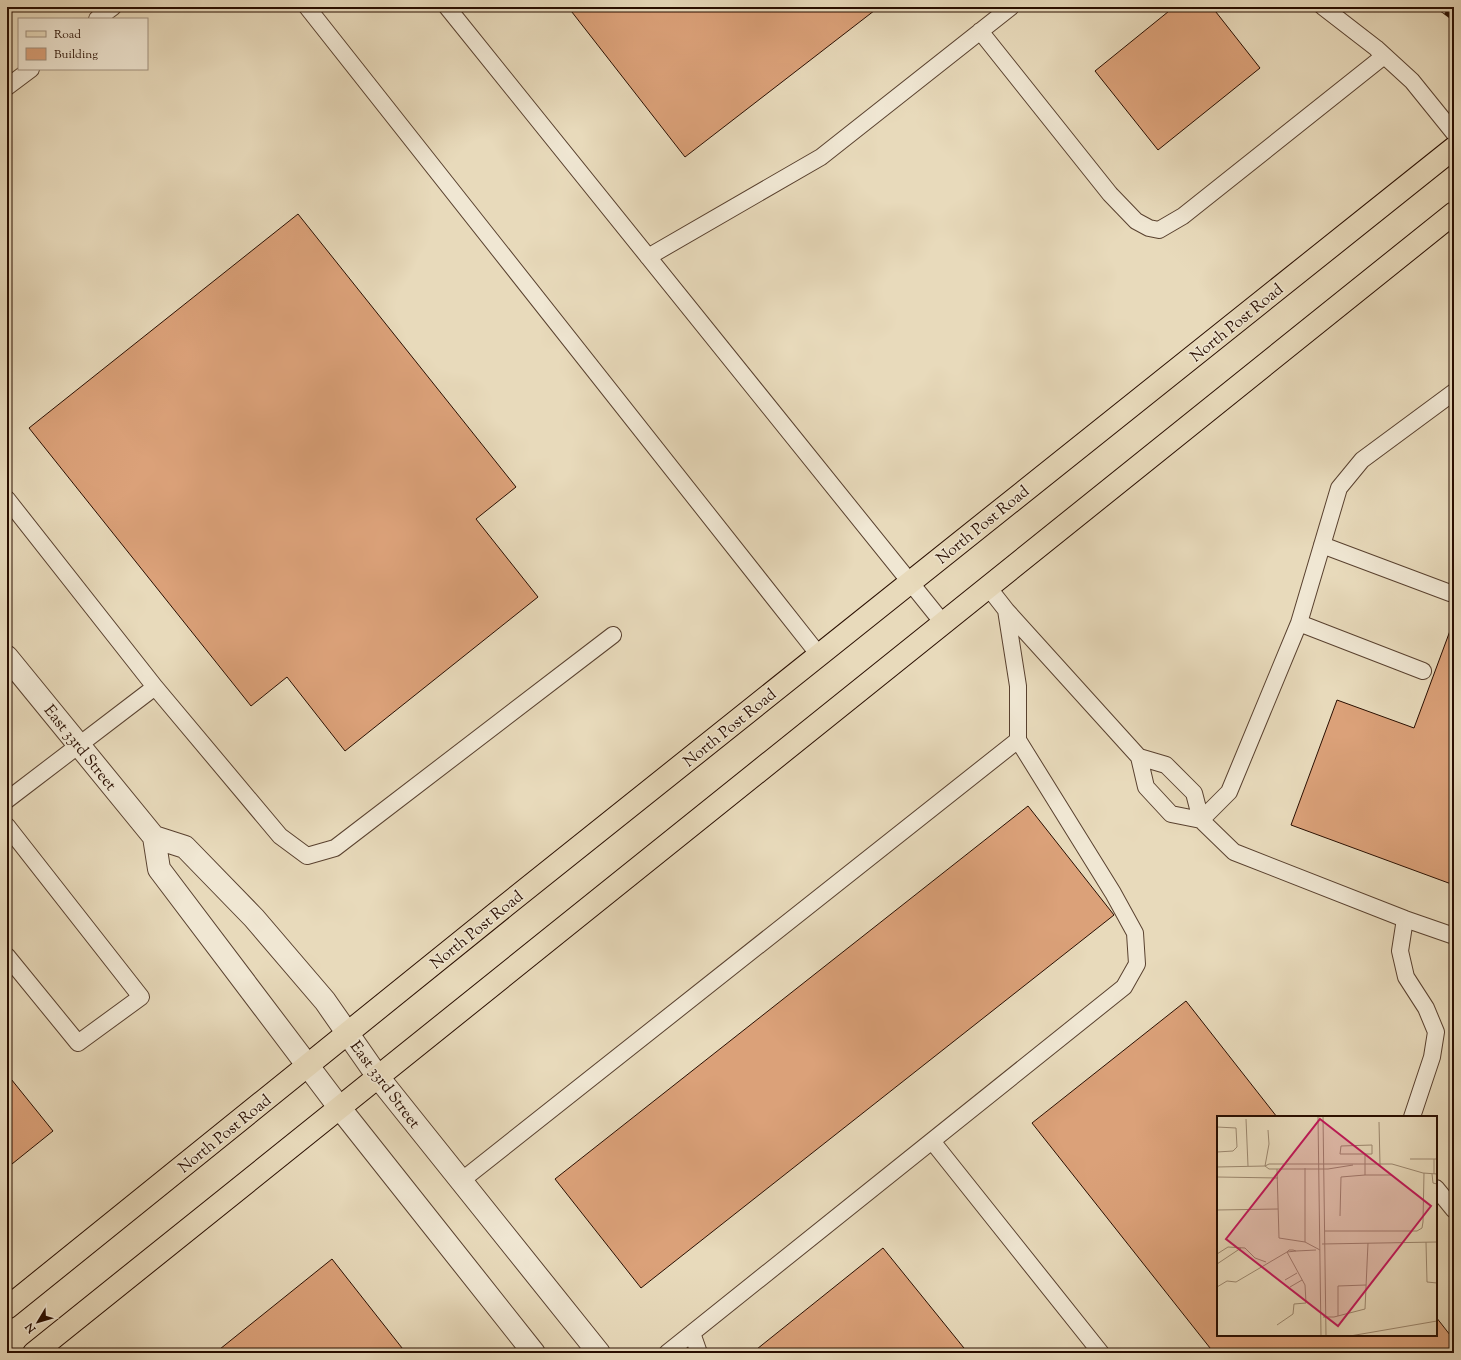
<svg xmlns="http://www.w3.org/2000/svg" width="1461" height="1360" viewBox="0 0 1461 1360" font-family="'Sorts Mill Goudy',serif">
<rect width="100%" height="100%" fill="#e8dabb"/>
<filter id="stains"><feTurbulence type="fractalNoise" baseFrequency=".005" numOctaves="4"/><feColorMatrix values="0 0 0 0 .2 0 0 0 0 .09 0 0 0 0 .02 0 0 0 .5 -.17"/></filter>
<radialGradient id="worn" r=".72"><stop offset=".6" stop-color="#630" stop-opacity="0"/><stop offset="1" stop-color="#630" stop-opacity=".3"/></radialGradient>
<path fill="#dba179" stroke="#290e00" d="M 568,7 L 879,7 L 685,157 Z
M 1174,7 L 1212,7 L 1260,68 L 1158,150 L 1095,71 Z
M 298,214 L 516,487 L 476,519 L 538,597 L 345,751 L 287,677 L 251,706 L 29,428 Z
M 1454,620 L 1454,885 L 1291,825 L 1337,700 L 1414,728 Z
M 1028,806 L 1114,915 L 641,1288 L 555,1179 Z
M 1186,1001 L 1277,1117 L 1218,1117 L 1218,1335 L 1436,1335 L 1436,1317 L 1454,1340 L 1454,1353 L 1214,1353 L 1032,1123 Z
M 7,1074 L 53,1131 L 7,1168 Z
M 883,1248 L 968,1353 L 752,1353 Z
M 332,1259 L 406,1353 L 215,1353 Z"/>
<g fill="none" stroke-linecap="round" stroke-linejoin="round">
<defs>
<path id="service" d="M 307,7 L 819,655
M 447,7 L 943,623
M 1323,7 L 1376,48 L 1412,81 L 1454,133
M 97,19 L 113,7
M 980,31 L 1110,194 L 1136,221 L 1149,228 L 1159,230 L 1183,216 L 1384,56
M 7,87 L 31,69
M 648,257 L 821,157 L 1011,7
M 1454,392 L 1362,460 L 1339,488 L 1299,623 L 1229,792 L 1201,820 L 1234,852 L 1405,919 L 1454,936
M 7,499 L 155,687
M 1322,545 L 1450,593
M 1006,610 L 1139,757
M 1299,623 L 1423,671
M 1139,757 L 1166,765 L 1194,793 L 1201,820 L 1171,814 L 1146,787 Z
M 7,800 L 155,687 L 280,836 L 307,856 L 335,848 L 613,635
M 7,826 L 141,997 L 78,1043 L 7,956
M 1405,919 L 1400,951 L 1406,977 L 1426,1008 L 1436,1032 L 1432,1057 L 1412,1117
M 932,1141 L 1101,1353
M 461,1181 L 1018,740
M 1436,1188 L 1454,1210
M 692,1333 L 699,1353
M 667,1353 L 1124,987 L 1137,964 L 1135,933 L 1113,893 L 1018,740 L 1018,686 L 1006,610 L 988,587"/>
<path id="minor" d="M 7,657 L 154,837 L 159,869 L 339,1107 L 534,1353
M 154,837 L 185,847 L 254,918 L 325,1001 L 378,1077 L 599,1353"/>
<path id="primary" d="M 7,1308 L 505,906 L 1454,148
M 34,1353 L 1454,213"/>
</defs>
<use href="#service" stroke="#59412f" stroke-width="18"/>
<use href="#minor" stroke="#59412f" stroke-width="24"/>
<use href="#primary" stroke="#290e00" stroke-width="24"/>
<use href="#service" stroke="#f0e7d3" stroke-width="16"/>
<use href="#minor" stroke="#f0e7d3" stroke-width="22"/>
<use href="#primary" stroke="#e8dabb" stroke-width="22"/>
<defs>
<path id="rail" d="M 1438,7 L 1454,19"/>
</defs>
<use href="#rail" stroke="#290e00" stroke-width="4.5"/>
<use href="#rail" stroke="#f0e7d3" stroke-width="3" stroke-dasharray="9" stroke-linecap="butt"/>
</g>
<g text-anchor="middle" stroke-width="3" stroke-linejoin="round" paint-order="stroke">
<g font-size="16" fill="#290e00" stroke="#f0e7d3">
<text transform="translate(1236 322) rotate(-39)" y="6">North Post Road</text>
<text transform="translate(982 524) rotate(-39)" y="6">North Post Road</text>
<text transform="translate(729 727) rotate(-39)" y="6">North Post Road</text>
<text transform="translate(81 747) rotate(51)" y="6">East 33rd Street</text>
<text transform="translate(476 929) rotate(-39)" y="6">North Post Road</text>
<text transform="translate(386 1084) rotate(53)" y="6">East 33rd Street</text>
<text transform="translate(224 1133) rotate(-39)" y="6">North Post Road</text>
</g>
</g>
<g transform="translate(1217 1116)">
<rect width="220" height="220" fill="#e8dabb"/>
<path fill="none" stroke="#9c8870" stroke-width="1" d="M 101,0 L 104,220M 106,0 L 109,220M 29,3 L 31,50M 162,6 L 163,49M 0,11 L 19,12 L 20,31 L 16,35 L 0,36M 193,43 L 220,43M 48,50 L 52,53 L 111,53 L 136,49M 48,50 L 52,28 L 51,14M 0,51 L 48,50 L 52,48 L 175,48 L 206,57 L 220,58M 88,52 L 88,126M 60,53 L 62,122 L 88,126 L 103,134M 215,58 L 216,67 L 220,68M 217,58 L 217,43M 148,59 L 174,59M 0,61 L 61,62M 0,94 L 61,93M 123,100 L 124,61 L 148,59 L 148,38 L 123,38 L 124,30 L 155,29 L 155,38 L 148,38M 108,115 L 200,115 L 205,112 L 206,106 L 207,57M 209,126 L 210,166 L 220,167M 105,128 L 220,126M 72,134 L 76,134 L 79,135 L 70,136 ZM 79,135 L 99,134M 0,138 L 11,131 L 28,132 L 38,142 L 49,146M 0,148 L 24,132M 68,164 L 80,157M 0,171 L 10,165 L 19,166 L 70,136 L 88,169 L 89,187 L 77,188 L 76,198 L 60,209M 73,171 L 85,164M 121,200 L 121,170 L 149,169M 106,201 L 117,201 L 148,193 L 151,127M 133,220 L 220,205"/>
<path fill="#c2185b" fill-opacity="0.15" stroke="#c2185b" stroke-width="2" d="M 103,3 L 214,90 L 121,210 L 9,123 Z"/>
<rect width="220" height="220" fill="none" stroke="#290e00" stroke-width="2"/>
</g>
<rect width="1461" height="1360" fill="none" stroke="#e8dabb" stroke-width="24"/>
<rect x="8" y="8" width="1445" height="1344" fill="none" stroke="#290e00" stroke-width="2"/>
<rect x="12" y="12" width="1437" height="1336" fill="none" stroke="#290e00"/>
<rect x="18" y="18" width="130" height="52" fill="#f0e7d3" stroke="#a0907f"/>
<rect x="26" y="31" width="20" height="6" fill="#e8dabb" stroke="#a0907f"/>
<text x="54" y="38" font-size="12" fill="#290e00">Road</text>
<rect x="26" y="48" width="20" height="12" fill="#dba179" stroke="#a0907f"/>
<text x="54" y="58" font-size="12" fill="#290e00">Building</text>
<g transform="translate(38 1322) rotate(232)" stroke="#f0e7d3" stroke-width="3" paint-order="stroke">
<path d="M0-3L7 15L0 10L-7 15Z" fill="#290e00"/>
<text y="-6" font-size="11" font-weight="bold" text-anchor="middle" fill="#290e00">N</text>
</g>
<rect width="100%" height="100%" filter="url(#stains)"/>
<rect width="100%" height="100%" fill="url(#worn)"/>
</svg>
